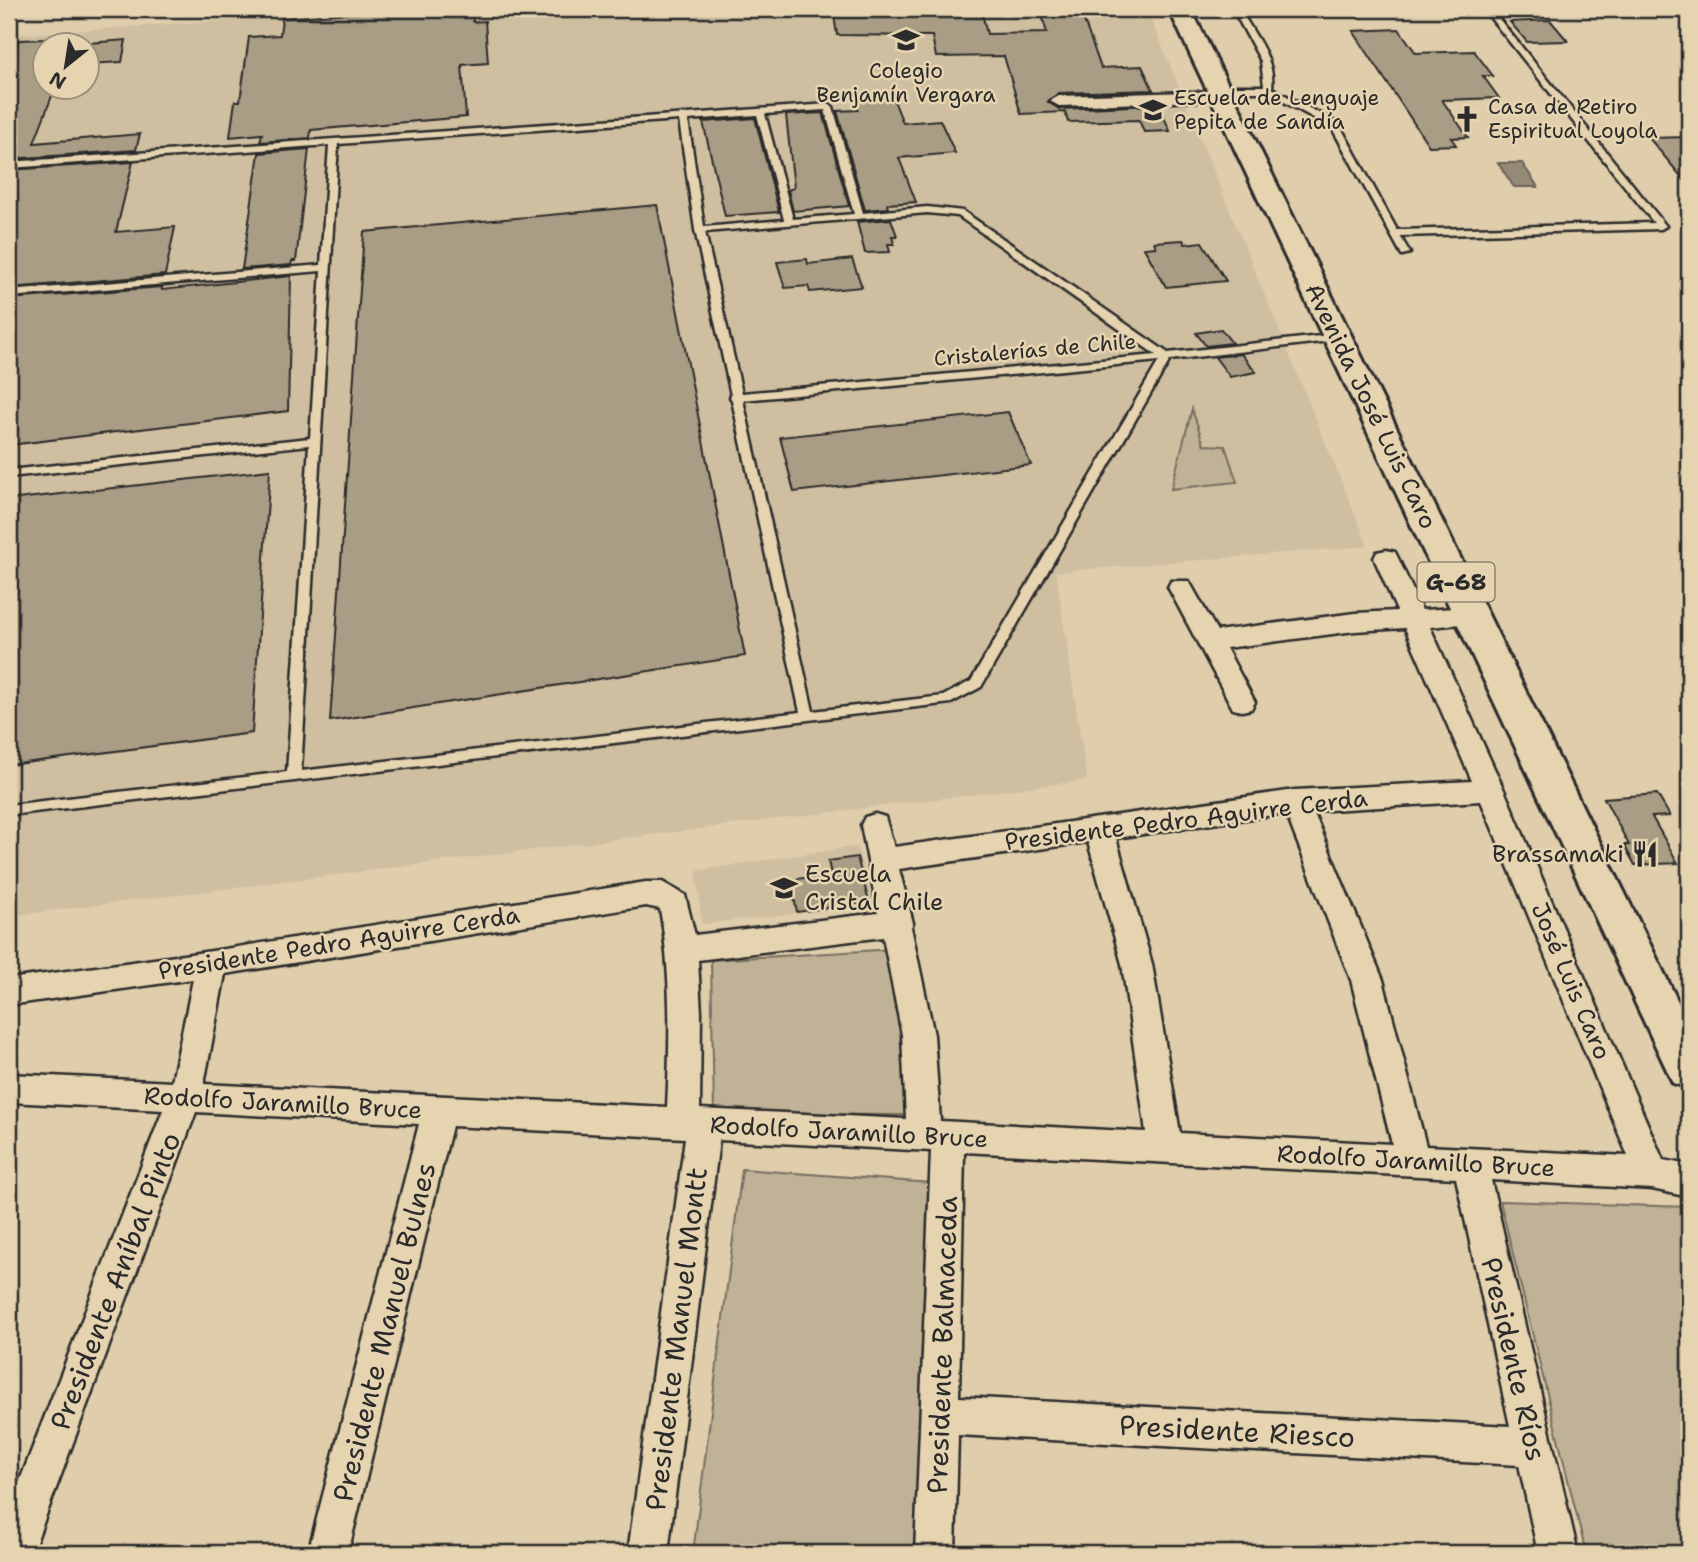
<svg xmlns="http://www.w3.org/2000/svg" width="1698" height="1562" viewBox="0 0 1698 1562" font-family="'Shantell Sans',sans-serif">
<rect width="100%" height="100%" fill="#dfcdac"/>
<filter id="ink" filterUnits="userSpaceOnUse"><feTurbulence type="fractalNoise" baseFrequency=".0143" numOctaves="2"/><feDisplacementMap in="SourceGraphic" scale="14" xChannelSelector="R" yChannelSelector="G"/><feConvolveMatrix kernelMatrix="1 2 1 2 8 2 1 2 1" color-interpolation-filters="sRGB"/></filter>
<g filter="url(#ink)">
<path fill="#cfbfa0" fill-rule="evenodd" d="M 392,9 L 1147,9 L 1368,546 L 1056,572 L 1087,780 L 9,916 L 9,45 L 13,35 ZM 46,46 L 88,46 L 88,88 L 46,88 Z
M 857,846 L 874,905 L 702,924 L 696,871 Z"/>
<path fill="#c0b296" stroke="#766e60" stroke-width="2" d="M 1192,409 L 1204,445 L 1225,446 L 1237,482 L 1171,489 Z
M 895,949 L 914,1115 L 714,1114 L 711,960 Z
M 742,1169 L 931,1183 L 916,1553 L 693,1553 Z
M 1500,1201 L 1689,1207 L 1689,1553 L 1586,1553 Z"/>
<path fill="#958a78" stroke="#6b6459" stroke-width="2" d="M 1498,163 L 1522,163 L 1538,187 L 1514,187 Z"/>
<path fill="#aa9d85" stroke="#2b2b2b" stroke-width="2" d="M 403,9 L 471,9 L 473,22 L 485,21 L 488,63 L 462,65 L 466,117 L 311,130 L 310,138 L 260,142 L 262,134 L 230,137 L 235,101 L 240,101 L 249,37 L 280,35 L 282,18 Z
M 833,9 L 981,9 L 987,34 L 1047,33 L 1042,16 L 1082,15 L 1101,68 L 1142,66 L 1153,90 L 1059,93 L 1048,102 L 1059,109 L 1159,105 L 1170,131 L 1144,132 L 1139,120 L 1068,122 L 1065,112 L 1021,114 L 1004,56 L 936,57 L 932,36 L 837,35 Z
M 1550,20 L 1568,41 L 1527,42 L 1510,22 Z
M 1399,29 L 1416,53 L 1474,51 L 1493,76 L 1483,76 L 1499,98 L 1442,100 L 1468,137 L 1451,138 L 1456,145 L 1429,146 L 1353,31 Z
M 46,39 L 46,88 L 55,88 L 34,143 L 140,134 L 136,150 L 9,159 L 9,63 L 19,40 Z
M 126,40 L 122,62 L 88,64 L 88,43 Z
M 891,93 L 903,123 L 940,120 L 955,153 L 899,158 L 916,202 L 887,204 L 888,208 L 865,210 L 837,111 L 858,110 L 853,96 Z
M 823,113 L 849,206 L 793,211 L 788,190 L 794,188 L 786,115 Z
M 755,118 L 779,212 L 725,216 L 703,122 Z
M 1689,137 L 1689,186 L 1649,138 Z
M 309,149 L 296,261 L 292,261 L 291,265 L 242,269 L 259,153 Z
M 133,162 L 116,232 L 175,227 L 165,275 L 9,288 L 9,170 Z
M 657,205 L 745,656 L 330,721 L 364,232 Z
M 891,219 L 897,236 L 892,236 L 894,244 L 888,244 L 890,252 L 865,253 L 857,222 Z
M 1183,240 L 1185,244 L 1202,242 L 1226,281 L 1166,287 L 1144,248 L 1156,247 L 1154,242 Z
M 807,259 L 808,264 L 852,259 L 862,287 L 810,292 L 808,286 L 785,288 L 777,262 Z
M 291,276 L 288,411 L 9,445 L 9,299 L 162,287 L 162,290 Z
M 1221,329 L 1232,343 L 1206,346 L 1196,333 Z
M 1241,354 L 1256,372 L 1230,377 L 1215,357 Z
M 1008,412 L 1031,465 L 794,492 L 780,437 Z
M 270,470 L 252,733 L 9,765 L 9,500 Z
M 1657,794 L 1670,816 L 1652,817 L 1678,863 L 1635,865 L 1624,845 L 1629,845 L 1604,798 Z
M 857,857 L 869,902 L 797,912 L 790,880 L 831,874 L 828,861 Z"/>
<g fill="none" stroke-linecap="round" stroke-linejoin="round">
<defs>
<path id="service" d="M 1247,9 L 1332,9 L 1328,11 L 1252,13 L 1245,18 C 1258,40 1275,61 1272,88 L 1339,124 L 1397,230 L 1654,223 L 1485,11 L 1479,9 L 1491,9 L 1666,226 L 1661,229 L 1400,236 L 1410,253 L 1402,255 L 1332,128 L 1266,92 L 1218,92 L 1214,89 L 1218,86 L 1264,86 L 1261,61 L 1237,17 Z
M 829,104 L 833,107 L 863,213 L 927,207 L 963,211 L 1168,353 L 1338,334 L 1343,337 L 1338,340 L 1170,360 L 981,687 L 951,703 L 9,815 L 9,805 L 287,772 L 309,445 L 9,477 L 9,470 L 310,438 L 321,271 L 9,297 L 9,291 L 321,265 L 329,145 L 9,168 L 9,162 ZM 825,110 L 854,214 L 793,219 L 765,114 ZM 757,115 L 784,220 L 704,227 L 688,120 ZM 679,120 L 695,230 L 731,395 L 730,397 L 732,400 L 800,712 L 301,771 L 338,144 ZM 927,213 L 958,216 L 1156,355 L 742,393 L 705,232 ZM 1159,361 L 971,681 L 943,696 L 813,711 L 743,400 Z"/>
<path id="minor" d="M 1222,91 L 1228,92 L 1231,96 L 1228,100 L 1059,106 L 1050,101 L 1059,96 Z
M 1386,550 L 1395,552 L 1398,558 L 1422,610 L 1472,607 L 1481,610 L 1485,616 L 1481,622 L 1430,627 L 1504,790 L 1663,1160 L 1689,1165 L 1689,1197 L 1652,1189 L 1491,1180 L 1578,1553 L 1538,1553 L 1519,1465 L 958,1435 L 955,1553 L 915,1553 L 931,1151 L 719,1140 L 668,1553 L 628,1553 L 685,1138 L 452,1126 L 348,1553 L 308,1553 L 419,1124 L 196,1112 L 32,1553 L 9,1553 L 9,1509 L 163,1110 L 9,1102 L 9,1074 L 172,1082 L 193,979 L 9,1005 L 9,979 L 212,951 L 646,882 L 662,882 L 685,895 L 695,935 L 878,913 L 861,825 L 865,817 L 875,814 L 885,817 L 894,847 L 1295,790 L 1472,781 L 1405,628 L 1355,631 L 1226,648 L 1255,702 L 1251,709 L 1242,711 L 1233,709 L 1168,587 L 1171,581 L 1189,581 L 1217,631 L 1355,613 L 1397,611 L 1374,558 L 1377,552 ZM 1481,801 L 1628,1156 L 1426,1146 L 1383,980 L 1313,811 ZM 1286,813 L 1351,980 L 1392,1144 L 1180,1133 L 1152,964 L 1116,838 ZM 1088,842 L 1122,964 L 1146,1132 L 940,1121 L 934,1035 L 911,927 L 913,923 L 899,869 ZM 646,906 L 660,909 C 672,975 670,1041 667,1107 L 204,1084 L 225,974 ZM 883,937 L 902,1035 L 906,1119 L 700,1109 L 701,1013 L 698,960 ZM 964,1152 L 1456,1178 L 1510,1426 L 959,1397 Z"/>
<path id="primary" d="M 1169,9 L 1191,9 L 1689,1024 L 1689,1088 L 1673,1083 Z"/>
</defs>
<use href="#service" stroke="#2b2b2b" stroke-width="5"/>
<use href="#minor" stroke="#2b2b2b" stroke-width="5"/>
<use href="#primary" stroke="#2b2b2b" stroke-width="6"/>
<use href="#service" fill="#e6d4b1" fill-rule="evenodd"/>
<use href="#minor" fill="#e6d4b1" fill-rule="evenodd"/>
<use href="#primary" fill="#e6d4b1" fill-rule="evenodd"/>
</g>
</g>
<defs>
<symbol id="school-bare" viewBox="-9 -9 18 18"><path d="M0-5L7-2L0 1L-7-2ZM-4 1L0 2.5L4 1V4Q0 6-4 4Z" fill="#2b2b2b" stroke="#e6d4b1" stroke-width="2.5" paint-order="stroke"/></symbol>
<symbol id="church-bare" viewBox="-9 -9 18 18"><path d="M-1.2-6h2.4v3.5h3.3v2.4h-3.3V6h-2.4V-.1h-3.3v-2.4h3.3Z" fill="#2b2b2b" stroke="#e6d4b1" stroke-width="2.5" paint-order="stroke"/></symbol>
<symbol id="restaurant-bare" viewBox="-9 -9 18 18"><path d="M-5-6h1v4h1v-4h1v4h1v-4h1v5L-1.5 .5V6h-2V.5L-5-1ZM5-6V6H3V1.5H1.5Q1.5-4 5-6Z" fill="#2b2b2b" stroke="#e6d4b1" stroke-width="2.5" paint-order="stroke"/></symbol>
</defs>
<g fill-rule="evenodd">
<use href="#school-bare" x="887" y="21" width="38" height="38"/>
<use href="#school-bare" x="1134" y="91" width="38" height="38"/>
<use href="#church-bare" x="1448" y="100" width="38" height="38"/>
<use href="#restaurant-bare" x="1626" y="835" width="38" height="38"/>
<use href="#school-bare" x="765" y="869" width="38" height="38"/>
</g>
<g text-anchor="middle" stroke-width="5" stroke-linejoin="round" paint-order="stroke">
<g font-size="21" fill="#2b2b2b" stroke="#e6d4b1" text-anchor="start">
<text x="906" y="78" text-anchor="middle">Colegio<tspan x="906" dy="24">Benjamín Vergara</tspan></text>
<text x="1174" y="105">Escuela de Lenguaje<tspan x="1174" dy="24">Pepita de Sandía</tspan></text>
<text x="1488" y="114">Casa de Retiro<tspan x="1488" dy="24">Espiritual Loyola</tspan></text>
</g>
<g font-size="21" fill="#2b2b2b" stroke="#e6d4b1">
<text transform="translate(1035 350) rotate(-5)" y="7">Cristalerías de Chile</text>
</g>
<rect fill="#e6d4b1" stroke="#635e53" stroke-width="2" x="1417.5" y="562.5" width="77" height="39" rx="5"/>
<g font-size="23" font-weight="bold" fill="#2b2b2b">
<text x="1456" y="590">G-68</text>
</g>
<g font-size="24" fill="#2b2b2b" stroke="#e6d4b1">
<text transform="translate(1371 406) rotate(64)" y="8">Avenida José Luis Caro</text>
<text transform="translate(1186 820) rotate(-7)" y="8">Presidente Pedro Aguirre Cerda</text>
<text transform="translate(339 943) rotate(-9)" y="8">Presidente Pedro Aguirre Cerda</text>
<text transform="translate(1571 981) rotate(67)" y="8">José Luis Caro</text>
<text transform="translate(283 1103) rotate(3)" y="8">Rodolfo Jaramillo Bruce</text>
<text transform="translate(849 1132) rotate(3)" y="8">Rodolfo Jaramillo Bruce</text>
<text transform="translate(1416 1161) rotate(3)" y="8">Rodolfo Jaramillo Bruce</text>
</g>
<g font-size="24" fill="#2b2b2b" stroke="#e6d4b1" text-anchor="end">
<text x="1624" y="862">Brassamaki</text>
<text x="805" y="882" text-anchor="start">Escuela<tspan x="805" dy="28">Cristal Chile</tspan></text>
</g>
<g font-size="28" fill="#2b2b2b" stroke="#e6d4b1">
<text transform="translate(115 1281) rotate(-69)" y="10">Presidente Aníbal Pinto</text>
<text transform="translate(384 1332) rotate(-76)" y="10">Presidente Manuel Bulnes</text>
<text transform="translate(676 1339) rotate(-83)" y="10">Presidente Manuel Montt</text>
<text transform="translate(942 1345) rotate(-88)" y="10">Presidente Balmaceda</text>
<text transform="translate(1514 1359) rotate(77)" y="10">Presidente Ríos</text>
<text transform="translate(1237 1431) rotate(3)" y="10">Presidente Riesco</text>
</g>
</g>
<rect width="1698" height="1562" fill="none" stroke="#e6d4b1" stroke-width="35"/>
<rect x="18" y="18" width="1663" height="1527" fill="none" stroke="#2b2b2b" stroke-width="2.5" filter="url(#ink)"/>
<g transform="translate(66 66) rotate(210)"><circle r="33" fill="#e6d4b1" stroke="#9b907b" stroke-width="2"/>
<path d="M0-5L12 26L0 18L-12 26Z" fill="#2b2b2b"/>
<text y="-10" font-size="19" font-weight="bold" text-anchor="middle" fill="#2b2b2b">N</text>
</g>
</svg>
